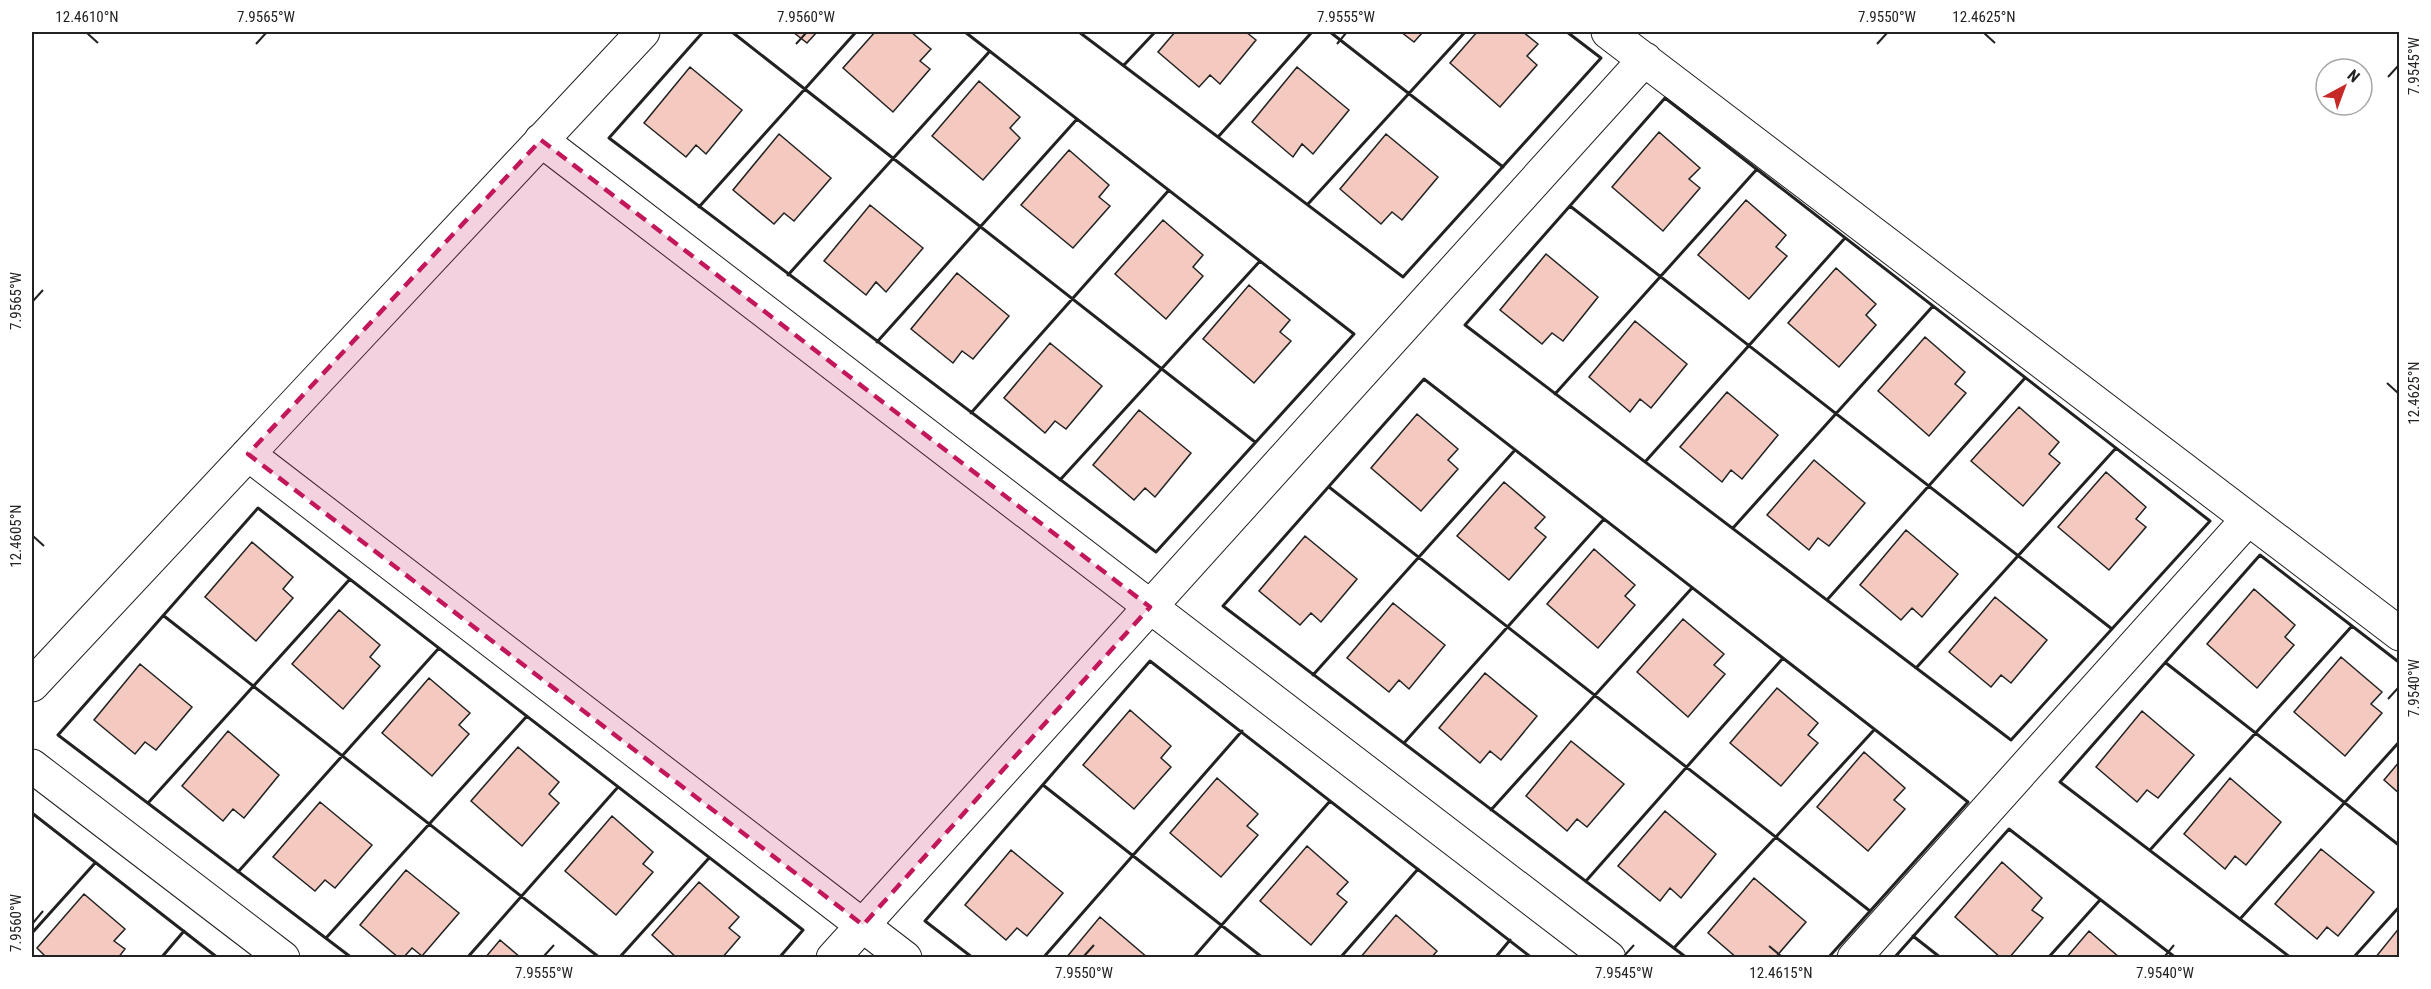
<svg xmlns="http://www.w3.org/2000/svg" width="2431" height="989" viewBox="0 0 2431 989" font-family="'Roboto Condensed',sans-serif">
<rect width="100%" height="100%" fill="#fff"/>
<path fill="#f3c9c0" stroke="#222" stroke-width="1.5" d="M 793,32 L 817,32 L 807,43 Z
M 875,32 L 911,32 L 931,49 L 920,61 L 930,69 L 893,112 L 843,68 Z
M 1175,32 L 1246,32 L 1256,40 L 1220,84 L 1210,75 L 1199,87 L 1158,52 Z
M 1401,32 L 1423,32 L 1414,42 Z
M 1477,32 L 1523,32 L 1538,44 L 1527,56 L 1537,65 L 1500,107 L 1450,63 Z
M 690,67 L 742,110 L 706,154 L 696,145 L 686,157 L 644,123 Z
M 1297,67 L 1349,110 L 1313,154 L 1302,144 L 1293,157 L 1252,122 Z
M 979,81 L 1020,117 L 1010,128 L 1020,138 L 983,180 L 932,136 Z
M 1659,132 L 1700,168 L 1689,179 L 1700,188 L 1663,231 L 1612,187 Z
M 779,134 L 831,178 L 794,221 L 784,213 L 774,224 L 733,190 Z
M 1386,134 L 1438,177 L 1402,220 L 1392,212 L 1381,224 L 1340,189 Z
M 1069,150 L 1109,185 L 1099,197 L 1110,206 L 1073,248 L 1021,205 Z
M 1746,200 L 1786,235 L 1776,247 L 1787,256 L 1749,299 L 1698,255 Z
M 870,205 L 923,248 L 886,292 L 876,282 L 866,295 L 824,261 Z
M 1163,220 L 1203,255 L 1193,267 L 1203,276 L 1166,319 L 1115,274 Z
M 1546,254 L 1598,297 L 1563,341 L 1552,333 L 1542,344 L 1500,310 Z
M 1836,268 L 1876,304 L 1866,315 L 1876,325 L 1839,367 L 1788,323 Z
M 957,273 L 1009,316 L 973,359 L 962,351 L 953,363 L 911,329 Z
M 1249,285 L 1290,320 L 1280,332 L 1291,341 L 1254,383 L 1203,339 Z
M 1635,321 L 1687,364 L 1651,408 L 1640,399 L 1630,412 L 1589,377 Z
M 1925,337 L 1965,372 L 1955,384 L 1966,393 L 1929,436 L 1878,391 Z
M 1050,343 L 1102,386 L 1066,429 L 1055,421 L 1045,433 L 1004,398 Z
M 1727,392 L 1778,435 L 1742,479 L 1731,470 L 1722,482 L 1680,447 Z
M 2019,407 L 2059,442 L 2049,454 L 2060,463 L 2023,506 L 1971,461 Z
M 1139,410 L 1191,453 L 1155,497 L 1145,488 L 1134,500 L 1093,465 Z
M 1417,414 L 1458,449 L 1448,460 L 1458,469 L 1421,511 L 1371,468 Z
M 1814,460 L 1865,503 L 1829,546 L 1818,538 L 1809,550 L 1767,515 Z
M 2106,472 L 2146,507 L 2136,519 L 2146,527 L 2109,570 L 2058,527 Z
M 1504,482 L 1545,517 L 1535,528 L 1546,537 L 1509,580 L 1457,536 Z
M 1906,530 L 1958,574 L 1922,617 L 1912,608 L 1901,620 L 1860,585 Z
M 1305,536 L 1357,579 L 1321,622 L 1311,613 L 1300,625 L 1259,591 Z
M 252,542 L 293,577 L 283,589 L 293,598 L 256,641 L 205,597 Z
M 1594,549 L 1635,585 L 1625,596 L 1635,605 L 1598,648 L 1547,604 Z
M 2254,589 L 2295,625 L 2285,637 L 2294,645 L 2257,688 L 2207,644 Z
M 1995,597 L 2047,640 L 2011,683 L 2001,675 L 1991,687 L 1949,652 Z
M 1393,603 L 1445,645 L 1409,689 L 1399,680 L 1389,692 L 1347,658 Z
M 339,610 L 380,645 L 370,657 L 380,666 L 343,709 L 292,664 Z
M 1683,619 L 1724,654 L 1714,665 L 1725,674 L 1688,717 L 1637,672 Z
M 2341,657 L 2382,692 L 2371,704 L 2382,713 L 2345,756 L 2294,712 Z
M 140,664 L 192,707 L 156,750 L 145,742 L 135,754 L 94,720 Z
M 1485,673 L 1537,716 L 1501,760 L 1490,751 L 1480,763 L 1439,728 Z
M 429,678 L 470,713 L 459,725 L 469,734 L 432,776 L 382,733 Z
M 1777,688 L 1818,723 L 1808,735 L 1818,743 L 1781,786 L 1730,743 Z
M 1130,710 L 1171,746 L 1161,758 L 1171,767 L 1134,809 L 1083,765 Z
M 2142,711 L 2194,755 L 2158,798 L 2147,790 L 2137,802 L 2096,767 Z
M 228,731 L 279,775 L 244,818 L 233,809 L 223,821 L 182,786 Z
M 1571,741 L 1624,784 L 1587,827 L 1577,819 L 1567,831 L 1526,796 Z
M 518,747 L 559,782 L 549,794 L 559,803 L 522,846 L 471,801 Z
M 1864,752 L 1905,788 L 1894,800 L 1905,809 L 1868,851 L 1817,807 Z
M 2400,761 L 2400,794 L 2384,780 Z
M 1217,778 L 1258,814 L 1247,826 L 1258,835 L 1221,877 L 1170,833 Z
M 2230,778 L 2281,822 L 2246,865 L 2235,856 L 2225,869 L 2184,834 Z
M 320,802 L 372,845 L 335,888 L 325,880 L 315,891 L 273,857 Z
M 1665,811 L 1716,854 L 1681,898 L 1670,888 L 1660,901 L 1618,866 Z
M 612,816 L 653,852 L 643,864 L 653,872 L 616,915 L 565,871 Z
M 1307,846 L 1348,882 L 1337,894 L 1347,902 L 1311,945 L 1260,901 Z
M 2321,849 L 2374,892 L 2338,936 L 2327,927 L 2317,939 L 2275,904 Z
M 1011,850 L 1063,893 L 1027,936 L 1017,928 L 1006,940 L 965,905 Z
M 2002,862 L 2042,898 L 2032,910 L 2043,918 L 2009,958 L 2001,958 L 1955,917 Z
M 406,870 L 459,913 L 422,956 L 412,948 L 403,958 L 399,958 L 360,925 Z
M 1754,878 L 1806,922 L 1775,958 L 1759,956 L 1757,958 L 1737,958 L 1708,933 Z
M 699,882 L 739,917 L 729,928 L 740,937 L 722,958 L 677,958 L 652,935 Z
M 84,894 L 125,929 L 114,941 L 125,949 L 118,958 L 47,958 L 37,948 Z
M 1396,915 L 1437,951 L 1431,958 L 1360,958 Z
M 1100,917 L 1148,958 L 1066,958 Z
M 2400,927 L 2400,958 L 2375,958 Z
M 2089,931 L 2120,958 L 2066,958 Z
M 500,940 L 521,958 L 485,958 Z"/>
<g fill="none" stroke-linecap="round" stroke-linejoin="round">
<defs>
<path id="minor" d="M 1608,32 L 2400,634
M 541,140 L 1609,958
M 248,454 L 905,958
M 32,685 L 643,32
M 32,766 L 283,958
M 833,958 L 1645,59
M 1854,958 L 2248,519"/>
</defs>
<use href="#minor" stroke="#222" stroke-width="35"/>
<use href="#minor" stroke="#fff" stroke-width="33"/>
<path stroke="#222" stroke-width="3" d="M 703,32 L 609,138 L 1156,552 L 1354,334 L 965,32
M 732,32 L 1255,442
M 1079,32 L 1403,277 L 1601,58 L 1567,32
M 1330,32 L 1503,167
M 1124,65 L 1155,32
M 1665,98 L 2210,521 L 2011,740 L 1465,325 Z
M 1218,137 L 1312,32
M 1308,204 L 1465,32
M 1570,206 L 2112,629
M 699,207 L 856,32
M 788,275 L 990,51
M 877,342 L 1077,119
M 1555,394 L 1757,169
M 971,413 L 1169,190
M 1645,462 L 1845,238
M 1060,480 L 1260,261
M 1329,487 L 1870,911
M 1733,528 L 1933,306
M 1827,600 L 2025,378
M 164,616 L 600,958
M 2166,663 L 2400,846
M 1917,667 L 2116,448
M 1313,675 L 1515,450
M 1404,743 L 1604,519
M 1043,785 L 1263,958
M 148,803 L 350,579
M 1491,810 L 1692,588
M 32,813 L 218,958
M 2150,850 L 2352,626
M 238,872 L 439,648
M 1586,881 L 1783,658
M 2240,919 L 2400,741
M 32,933 L 95,863
M 1913,936 L 1941,958
M 326,938 L 527,716
M 1674,948 L 1874,730
M 161,958 L 184,931
M 352,958 L 58,735 L 258,508 L 803,930 L 779,958
M 467,958 L 618,787
M 619,958 L 709,858
M 973,958 L 925,921 L 1150,661 L 1532,958
M 1043,958 L 1242,731
M 1193,958 L 1330,801
M 1340,958 L 1418,869
M 1495,958 L 1510,940
M 1687,958 L 1223,606 L 1424,379 L 1968,802 L 1828,958
M 1894,958 L 2009,829 L 2176,958
M 2048,958 L 2100,900
M 2291,958 L 2060,782 L 2260,555 L 2400,663
M 2353,958 L 2400,906"/>
</g>
<path fill="#c2185b" fill-opacity="0.2" stroke="#c2185b" stroke-width="4.5" stroke-dasharray="12 8" stroke-linejoin="round" d="M 541,140 L 1150,607 L 863,925 L 248,454 Z"/>
<path fill="none" stroke="#222" stroke-width="2" d="M 87,33 L 98,43M 1984,33 L 1995,43M 256,44 L 266,33M 796,44 L 806,33M 1337,44 L 1346,33M 1877,44 L 1887,33M 2388,77 L 2398,66M 33,301 L 43,290M 2387,383 L 2398,393M 33,536 L 44,546M 2388,699 L 2398,688M 33,923 L 43,911M 1769,946 L 1781,956M 544,956 L 554,945M 1084,956 L 1094,945M 1624,956 L 1634,945M 2165,956 L 2174,945"/>
<rect width="2431" height="989" fill="none" stroke="#ffffff" stroke-width="66"/>
<g transform="translate(2344 87) rotate(41)"><circle r="28" fill="#ffffff" stroke="#a7a7a7" stroke-width="1.5"/>
<path d="M0-4.5L10 22L0 15L-10 22Z" fill="#c62828"/>
<text y="-9" font-size="16" font-weight="bold" text-anchor="middle" fill="#222222">N</text>
</g>
<rect x="33" y="33" width="2365" height="923" fill="none" stroke="#222" stroke-width="2"/>
<g font-size="15" text-anchor="middle" fill="#222">
<text x="87" y="22">12.4610°N</text>
<text x="266" y="22">7.9565°W</text>
<text x="806" y="22">7.9560°W</text>
<text x="1346" y="22">7.9555°W</text>
<text x="1887" y="22">7.9550°W</text>
<text x="1984" y="22">12.4625°N</text>
<text transform="translate(2414 66) rotate(-90)" y="5">7.9545°W</text>
<text transform="translate(16 301) rotate(-90)" y="5">7.9565°W</text>
<text transform="translate(2414 393) rotate(-90)" y="5">12.4625°N</text>
<text transform="translate(16 536) rotate(-90)" y="5">12.4605°N</text>
<text transform="translate(2414 688) rotate(-90)" y="5">7.9540°W</text>
<text transform="translate(16 923) rotate(-90)" y="5">7.9560°W</text>
<text x="544" y="978">7.9555°W</text>
<text x="1084" y="978">7.9550°W</text>
<text x="1624" y="978">7.9545°W</text>
<text x="1781" y="978">12.4615°N</text>
<text x="2165" y="978">7.9540°W</text>
</g>
</svg>
